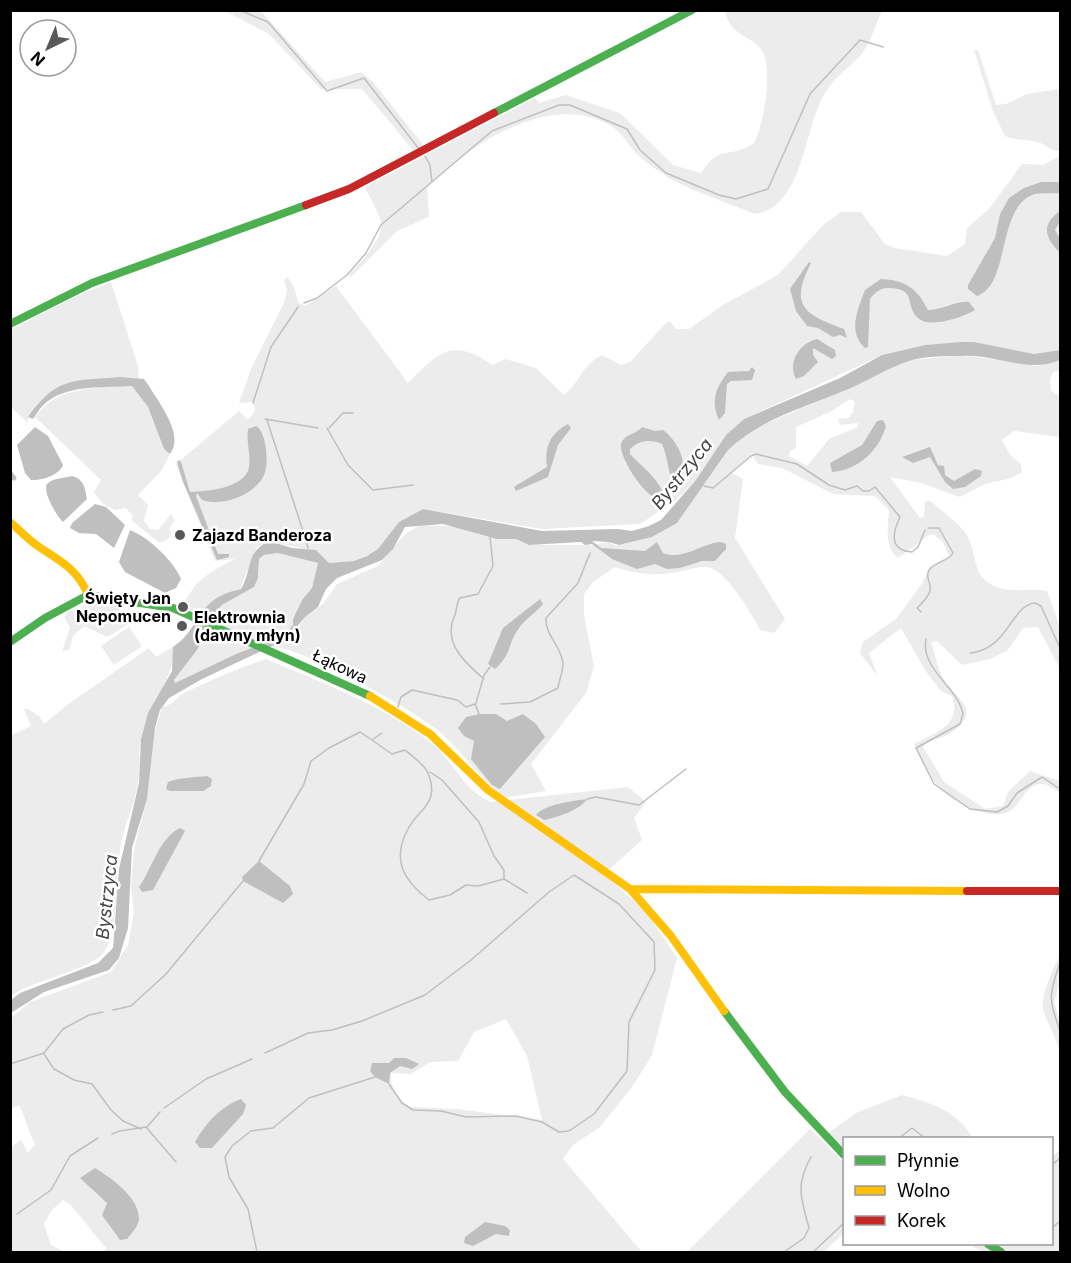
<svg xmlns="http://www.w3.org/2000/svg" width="1071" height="1263" viewBox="0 0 1071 1263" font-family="Inter,sans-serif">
<rect width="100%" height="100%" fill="#fff"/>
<path fill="#ececec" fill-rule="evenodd" d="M 260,10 L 325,82 L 361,72 L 373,82 L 424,146 L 413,150 L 362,89 L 321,89 L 269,34 L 225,11 Z
M 725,11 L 882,11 C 876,24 870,45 860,56 C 848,68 834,78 825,93 C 803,129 804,207 755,214 C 730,204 683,188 663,174 C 654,168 641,159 634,151 C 625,140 620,130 606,123 C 545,93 469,146 427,186 L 429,217 L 397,231 L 351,277 L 349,275 C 359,263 384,240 381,222 C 378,211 370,198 365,187 L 535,98 L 539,103 L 566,95 L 620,113 L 673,165 L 701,173 C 720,143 729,160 754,143 C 764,125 774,66 761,49 C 749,34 730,36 725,11 Z
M 974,50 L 978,50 L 996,105 L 1006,104 L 1027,94 L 1060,89 L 1060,151 C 1051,151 1047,145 1038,142 C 1026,139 1016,141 1005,136 L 993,111 Z
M 1060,156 L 1060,350 L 1034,354 L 974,342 L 925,345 L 882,355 L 744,419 L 726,435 L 696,480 L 676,500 L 640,524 L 542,529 L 423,509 L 399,522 L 379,549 L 367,556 L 354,561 L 328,563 C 315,546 289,548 269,541 L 257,547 L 240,589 L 234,590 L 198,614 L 183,606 C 196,578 210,572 235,559 L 215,561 L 176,464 L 239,411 L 248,420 L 255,411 L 253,402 L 239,403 L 252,367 L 284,303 L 287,290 L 284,280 L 288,277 L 294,287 L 298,302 L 305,306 L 336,286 L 408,383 C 439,352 451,337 493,365 L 505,359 L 536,368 L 564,395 C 581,381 582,365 602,355 L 621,365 L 630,362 L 666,323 L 670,321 L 676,329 L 689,329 L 723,305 L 778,275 L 823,225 L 841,212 L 861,212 L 885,244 L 894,248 L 947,256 L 965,244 L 967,228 L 989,209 L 1022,164 L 1043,165 Z
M 111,282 L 138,366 L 139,379 L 120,377 L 62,385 L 28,417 L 28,423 L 11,407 L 10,330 L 72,298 Z
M 964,355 L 1036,366 L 1060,360 L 1060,371 L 1053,372 L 1050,380 L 1051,390 L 1060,397 L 1060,437 L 1014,431 L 1002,440 L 1010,455 L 1021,464 L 1022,472 L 1012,478 L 985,484 L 960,497 L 921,483 L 890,477 L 920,518 L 924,517 L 925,501 L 930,501 C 941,510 956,521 965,532 C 977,548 971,575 992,585 C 1009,594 1030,587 1047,591 L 1060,627 L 1060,669 L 1038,627 L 1023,628 L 1007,651 L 990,659 L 962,665 L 937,641 L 931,642 C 935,654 937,667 943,678 C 954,699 982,707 955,730 C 943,740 931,738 923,747 L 944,782 L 985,809 L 1003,806 L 1008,792 L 1030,771 L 1060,781 L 1060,793 C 1054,789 1048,783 1040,784 C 1025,786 1021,804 1010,811 C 990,823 949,801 937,785 C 928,773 921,758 914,744 C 936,733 962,725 952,696 L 941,691 L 927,673 L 901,628 L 869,653 L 878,677 L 860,653 L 863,642 L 896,619 L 921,585 L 929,568 L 949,556 L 943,542 L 933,534 L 929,535 L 898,558 C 884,547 888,527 889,510 L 875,496 L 833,494 L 782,468 L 758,464 L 752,454 L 731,472 L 743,479 L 735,538 L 785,619 L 774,633 L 760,630 C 752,614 726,570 707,567 C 695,566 682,572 670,573 C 651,576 632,573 615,567 L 593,582 L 584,594 L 584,615 L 594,666 L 586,693 L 531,764 L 546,791 L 504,798 C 480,779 464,753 440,732 C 417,712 301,646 273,647 L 296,631 L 305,617 L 323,604 L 337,584 L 378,566 L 404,535 L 420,525 L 462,527 L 490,537 L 516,539 L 529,545 L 591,545 L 609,542 L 616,546 L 652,537 L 677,523 L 728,450 L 752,430 L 911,360 ZM 850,399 L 855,402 L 853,412 L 848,418 L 838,419 L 840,425 L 858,423 L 858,427 L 829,439 L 807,466 L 789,456 L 790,451 L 796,448 L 796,427 L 830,412 Z
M 106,386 L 132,386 L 148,407 L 164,449 L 170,454 L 162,470 L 138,495 L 148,505 L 144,521 L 150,529 L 158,530 L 171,514 L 175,520 L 169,529 L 171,534 L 168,539 L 160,543 L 132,521 L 132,515 L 126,508 L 115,510 L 102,503 L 94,492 L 101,480 L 35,417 C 55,391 75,391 106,386 Z
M 278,553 L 318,563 L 312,588 L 302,600 L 293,619 L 293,625 L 283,636 L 236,654 L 175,683 L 174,680 L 197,650 L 209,618 L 222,605 L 254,587 L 259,574 L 259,559 L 265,555 Z
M 89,604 L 117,606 L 128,619 L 129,624 L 107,637 L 84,626 L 73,636 L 69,650 L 62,651 L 70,628 L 64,617 L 68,612 Z
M 129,627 L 142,646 L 114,665 L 101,646 Z
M 173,647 C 178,674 146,708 141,739 C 138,754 141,769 138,784 C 134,807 123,827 120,850 C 115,878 120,930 104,952 C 91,970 33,980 11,996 L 10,736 L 31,726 L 24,709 L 28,709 L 39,716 L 44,724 L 67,705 L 149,648 L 156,657 Z
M 266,659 C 323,683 380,704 429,741 C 452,759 463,790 490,802 L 628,787 L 646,802 L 634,818 L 642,840 L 604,874 L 646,912 L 677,958 L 652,1055 L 632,1087 L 600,1127 L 573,1145 L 563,1159 L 642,1252 L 103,1252 L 106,1248 L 71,1205 L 63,1200 L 51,1211 L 44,1224 L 51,1245 L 65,1252 L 11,1252 L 11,1147 L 21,1140 L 28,1153 L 35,1144 C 28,1131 26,1118 19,1105 L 11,1109 L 11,1018 L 30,1002 L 111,972 L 128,945 L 134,912 L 131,888 L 134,849 L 147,799 L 154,735 L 162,707 C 174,705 176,697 186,692 C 212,680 238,668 266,659 ZM 506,1019 L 527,1056 L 542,1120 L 457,1109 L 411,1107 C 399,1102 389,1086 391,1073 L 411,1074 L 430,1062 L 458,1061 L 474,1032 Z
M 1060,954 L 1060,982 L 1054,1003 L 1060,1021 L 1060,1053 C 1057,1037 1046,1023 1043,1008 C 1040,995 1055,966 1060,954 Z
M 902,1095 C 932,1103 957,1111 973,1138 L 844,1138 L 844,1148 L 827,1134 L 856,1113 Z
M 810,1129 L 844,1163 L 844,1233 L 824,1252 L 687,1252 Z
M 1060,1150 L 1060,1252 L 984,1252 L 968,1244 L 1052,1244 L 1052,1157 Z"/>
<path fill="#bfbfbf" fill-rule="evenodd" d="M 1041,182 L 1060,182 L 1060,193 C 1052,194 1040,192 1032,195 C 997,209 1010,285 977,296 L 968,289 L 968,285 L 995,238 L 1000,214 L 1009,198 L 1024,188 Z
M 1060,211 L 1060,222 L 1055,230 L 1060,239 L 1060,251 L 1058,251 C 1043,235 1043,223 1060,211 Z
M 809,262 L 811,263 C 789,306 804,314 844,329 L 847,338 L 840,335 L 833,337 L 818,328 L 807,326 L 796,311 L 790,289 Z
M 881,279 C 905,280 917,288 928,310 C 941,310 959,300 969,302 L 975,310 C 964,317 929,329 918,318 C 904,305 918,289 889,288 C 881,287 874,293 870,299 L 868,347 L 865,348 C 847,332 858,309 865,290 Z
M 817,339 L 835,350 L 836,356 L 832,359 L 813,348 L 813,355 L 818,362 L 804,376 L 796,379 C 787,362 800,343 817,339 Z
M 961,342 L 974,342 L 1034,354 L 1060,350 L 1060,360 C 1028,374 996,354 962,356 C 946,356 927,356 912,360 C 889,367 868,381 846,390 C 805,407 761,419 728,450 L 677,523 L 652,537 L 619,545 L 609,542 L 592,541 L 601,548 L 645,551 L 657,542 L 663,553 C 684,561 701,543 721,542 L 726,544 L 726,549 L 715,561 L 702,561 L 680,568 L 667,569 L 655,564 L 637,569 L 612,559 L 592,544 L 585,545 L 581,542 L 529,545 L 516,539 L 497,539 L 443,524 L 405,527 L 393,549 L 382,560 L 337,578 L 326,589 L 318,607 L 305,617 L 287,639 L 202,679 L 169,698 L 160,710 L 155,728 L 147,799 L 132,848 L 128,928 L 119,958 L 109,970 L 44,992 L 11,1013 L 11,1000 L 20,993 L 98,963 L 113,948 L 119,869 L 139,783 L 141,739 L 148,713 L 172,671 L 173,647 C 203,627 194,599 241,589 C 254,566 244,554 269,541 L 292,548 L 316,550 L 329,563 L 354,561 L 367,556 L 378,549 L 399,522 L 423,509 L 542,531 L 618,529 L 632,531 L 649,526 L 661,520 L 696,480 L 726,435 L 744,419 L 840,378 L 882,355 L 925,345 ZM 278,553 L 318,563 L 312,588 L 302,600 L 293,619 L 293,625 L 283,636 L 236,654 L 175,683 L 174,680 L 197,650 L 204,637 L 209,618 L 222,605 L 254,587 L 258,578 L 259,559 L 264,555 Z
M 752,367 L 755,370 L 752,380 L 731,381 L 727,384 L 725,413 L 719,420 C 710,400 716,388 728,372 L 749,371 Z
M 120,377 L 144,379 L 149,386 C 159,403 185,435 170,454 L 164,449 L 148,407 L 132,386 C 105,388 72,384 48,401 C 42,405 37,413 33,419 L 28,417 C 57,376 74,381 120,377 Z
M 883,420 L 886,426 C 879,451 858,470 832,472 L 830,463 L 862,445 L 877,421 Z
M 568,424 L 571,428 L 558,445 L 548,477 L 516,491 L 514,487 L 517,485 L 547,467 C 544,448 550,433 568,424 Z
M 256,426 C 267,432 269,465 264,475 C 255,495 222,507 202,500 L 197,493 L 196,496 L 218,554 L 229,554 L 229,557 L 217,560 L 183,482 L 177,462 L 179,460 L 181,462 L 190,492 C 206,491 245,489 249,467 C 251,455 246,442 248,429 Z
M 35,427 L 48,436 L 63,465 C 60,475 41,481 31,480 L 25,473 L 17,445 Z
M 642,427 L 655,431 L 663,430 C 678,441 693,468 674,484 C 668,475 668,457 662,444 C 651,439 639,440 630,449 L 630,454 C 643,468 656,476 664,494 L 660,499 C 647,501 618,456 621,444 C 625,433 636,435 642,427 Z
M 930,447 L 938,465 L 944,466 L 945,475 L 954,481 L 975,469 L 982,471 L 981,476 L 965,487 L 953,489 L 945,482 L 930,457 L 913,463 L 902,457 Z
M 72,476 C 84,479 85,488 87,499 L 63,522 C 58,518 40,489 48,483 C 54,478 65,478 72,476 Z
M 95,504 L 106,507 L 125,525 L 114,548 L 96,534 L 79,533 L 70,528 L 72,523 Z
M 130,530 C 148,537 174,561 181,579 L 176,588 L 165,593 L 125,572 L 119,562 Z
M 540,599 L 543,604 C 536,613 525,619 519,628 C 507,644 513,653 495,669 L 488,664 L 503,628 Z
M 479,714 L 496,714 L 507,721 L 523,714 L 536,724 L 545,737 L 500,789 L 492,785 L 471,759 L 474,741 L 464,736 L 458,728 L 466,717 Z
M 207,776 L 212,779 L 211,786 L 203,791 L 170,791 L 166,789 L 168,782 C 176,778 197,777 207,776 Z
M 587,799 C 579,811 557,817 544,820 L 536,815 C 545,804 573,801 587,799 Z
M 180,828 L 185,831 L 153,890 L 142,892 L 139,887 C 152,869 159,838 180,828 Z
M 259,861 L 290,886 L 293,894 L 283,903 L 243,881 L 242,877 Z
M 394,1058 L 406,1058 L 419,1064 L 412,1069 L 400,1066 L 390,1073 L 389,1084 L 375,1077 L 370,1071 L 372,1063 L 389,1063 Z
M 241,1099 L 246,1105 L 243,1114 L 212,1148 L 200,1148 L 195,1142 C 205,1124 221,1106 241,1099 Z
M 95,1168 C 111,1178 138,1196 139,1218 C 139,1226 132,1233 127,1239 L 120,1240 L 102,1215 L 107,1203 L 80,1178 Z
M 485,1222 L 505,1226 L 510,1230 L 509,1236 L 496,1234 L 473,1246 L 464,1243 L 465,1237 Z"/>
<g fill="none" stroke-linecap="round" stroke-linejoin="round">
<path stroke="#bfbfbf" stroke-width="1.5" d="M 239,10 L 268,22 L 327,91 L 364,78 L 419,149
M 425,156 L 430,165 L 432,182
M 304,303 L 317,298 L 347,275 L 366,253 L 381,225 L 492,131 L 559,105 L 570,105 L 627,129 L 640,150 L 666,173 L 719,195 L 736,199 L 768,189 L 810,94 L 860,40 L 883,47
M 253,403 L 271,347 L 298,307
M 265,419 L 318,428
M 267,420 L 303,531
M 327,428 L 348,465 L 373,490 L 413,485
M 329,428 L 343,413 L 353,413
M 704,486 L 713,488 L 751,456 L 756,454 L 797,464 L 829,485 L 845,490 L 857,486 L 863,491 L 869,491 L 875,487 L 900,517 C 893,532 888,550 912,552 L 918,547 L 925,530
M 306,540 L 308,548
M 921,612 L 917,608 C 943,584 922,584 929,570 C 935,561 948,562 953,553 L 939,528 L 928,528
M 926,639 C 920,669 958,687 963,714 L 960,724 L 916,748 L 934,784 L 970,809 L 997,812 L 1008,806 L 1017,793 L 1042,777 L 1060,789
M 970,653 C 1009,649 1011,605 1035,603 L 1041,606 L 1060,648
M 484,679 C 464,662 442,642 455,615 C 457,609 456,604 460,598 L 478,594 L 493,566 L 490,537
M 476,703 L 484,675 L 490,667
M 501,704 L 530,702 L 558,688 C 559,681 563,671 563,664 C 562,646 545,636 546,618 L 578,583 L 590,553
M 398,707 L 401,697 L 412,690 L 457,700 L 466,707 L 475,704 L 479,714
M 372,740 L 392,754 L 405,750 C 412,756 425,765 428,773 C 440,804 420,807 408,829 C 391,860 404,881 429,900 L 450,895 L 466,885 L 478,886 L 504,879 L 527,893
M 430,772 L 442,780 L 479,822 L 494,856 L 504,870 L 504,878
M 587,799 L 596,797 L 639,805 L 686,769
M 259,861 L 304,784 L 311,761 L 329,748 L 360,732 L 372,740 L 382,733
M 1060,963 C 1048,996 1049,999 1060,1031
M 113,1010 L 131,1006 L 166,974 L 243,881
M 265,1053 L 308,1033 L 332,1030 L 362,1021 L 425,995 L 471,960 L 549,892 L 574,875 L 619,904 L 654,942 L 655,970 L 629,1022 L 627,1071 L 594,1114 L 569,1131 L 559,1132 L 542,1122 L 516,1116 L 466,1117 L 441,1111 L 413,1110 L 402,1103 L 389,1084
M 44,1054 L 54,1069 L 74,1080 L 92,1084 L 111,1110 L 123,1121 L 141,1129
M 10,1064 L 44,1053 L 63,1029 L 89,1015 L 103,1012
M 10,1097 L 10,1099
M 164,1108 L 206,1079 L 252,1059
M 147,1127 L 160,1112
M 112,1134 L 120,1131 L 146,1127 L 176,1162
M 899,1138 L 912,1128 L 925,1138
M 1052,1165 L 1060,1158
M 17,1214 L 51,1190 L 70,1156 L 98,1138
M 1052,1228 L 1060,1221
M 257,1252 L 248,1209 L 229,1177 L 225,1157 L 232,1146 L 251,1131 L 273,1128 L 309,1098 L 375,1077
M 784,1252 L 804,1238 L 809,1228 C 801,1198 795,1186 811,1157
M 813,1252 L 844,1223"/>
<path stroke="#bebebe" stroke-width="5" d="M 10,473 L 14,478"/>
<path stroke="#4caf50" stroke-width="8" d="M 494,113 L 692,10
M 10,324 L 92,283 L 306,205
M 88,595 L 173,608 L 370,696
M 10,642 L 45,618 L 88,595
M 724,1011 L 785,1092 L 844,1155
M 988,1244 L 1001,1252"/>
<path stroke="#ffc107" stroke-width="8" d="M 10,522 C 18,529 26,537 35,544 C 57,560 77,567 88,595
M 370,696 L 430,734 L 488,790 L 630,889 L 671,936 L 724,1011
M 630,889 L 967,891"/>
<path stroke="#c62828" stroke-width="8" d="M 306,205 L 349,189 L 494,113
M 967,891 L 1060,891"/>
</g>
<g fill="#595959" stroke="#fff" stroke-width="2">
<circle cx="180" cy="535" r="6"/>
<circle cx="183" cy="607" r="6"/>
<circle cx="182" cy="626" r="6"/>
</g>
<g text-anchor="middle" stroke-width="5" stroke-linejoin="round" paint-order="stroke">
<g font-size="16" font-weight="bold" fill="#000" stroke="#fff" text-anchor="start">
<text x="192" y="541">Zajazd Banderoza</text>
<text x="171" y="604" text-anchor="end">Święty Jan<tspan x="171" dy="18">Nepomucen</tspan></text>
<text x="194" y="623">Elektrownia<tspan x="194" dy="18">(dawny młyn)</tspan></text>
</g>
<g font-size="16" fill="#000" stroke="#fff">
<text transform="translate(340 666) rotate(25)" y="6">Łąkowa</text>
</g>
<g font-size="18" font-style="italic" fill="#444" stroke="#fff">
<text transform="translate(682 474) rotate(-51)" y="6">Bystrzyca</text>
<text transform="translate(107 897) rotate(-84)" y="6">Bystrzyca</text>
</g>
</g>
<rect width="1071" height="1263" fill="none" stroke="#000000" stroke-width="24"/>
<rect x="843" y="1137" width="210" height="108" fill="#ffffff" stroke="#999999" stroke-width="1.5"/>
<rect x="855" y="1156" width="30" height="9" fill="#4caf50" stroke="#999999" stroke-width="1.5"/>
<text x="897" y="1167" font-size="18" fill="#000000">Płynnie</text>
<rect x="855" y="1186" width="30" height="9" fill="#ffc107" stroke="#999999" stroke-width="1.5"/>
<text x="897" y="1197" font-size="18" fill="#000000">Wolno</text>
<rect x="855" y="1216" width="30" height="9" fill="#c62828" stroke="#999999" stroke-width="1.5"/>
<text x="897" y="1227" font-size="18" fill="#000000">Korek</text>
<g transform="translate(48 48) rotate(223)"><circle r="28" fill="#ffffff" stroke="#999999" stroke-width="1.5"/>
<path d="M0-4.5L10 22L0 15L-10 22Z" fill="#595959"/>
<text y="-9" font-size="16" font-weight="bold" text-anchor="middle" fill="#000000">N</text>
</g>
</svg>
